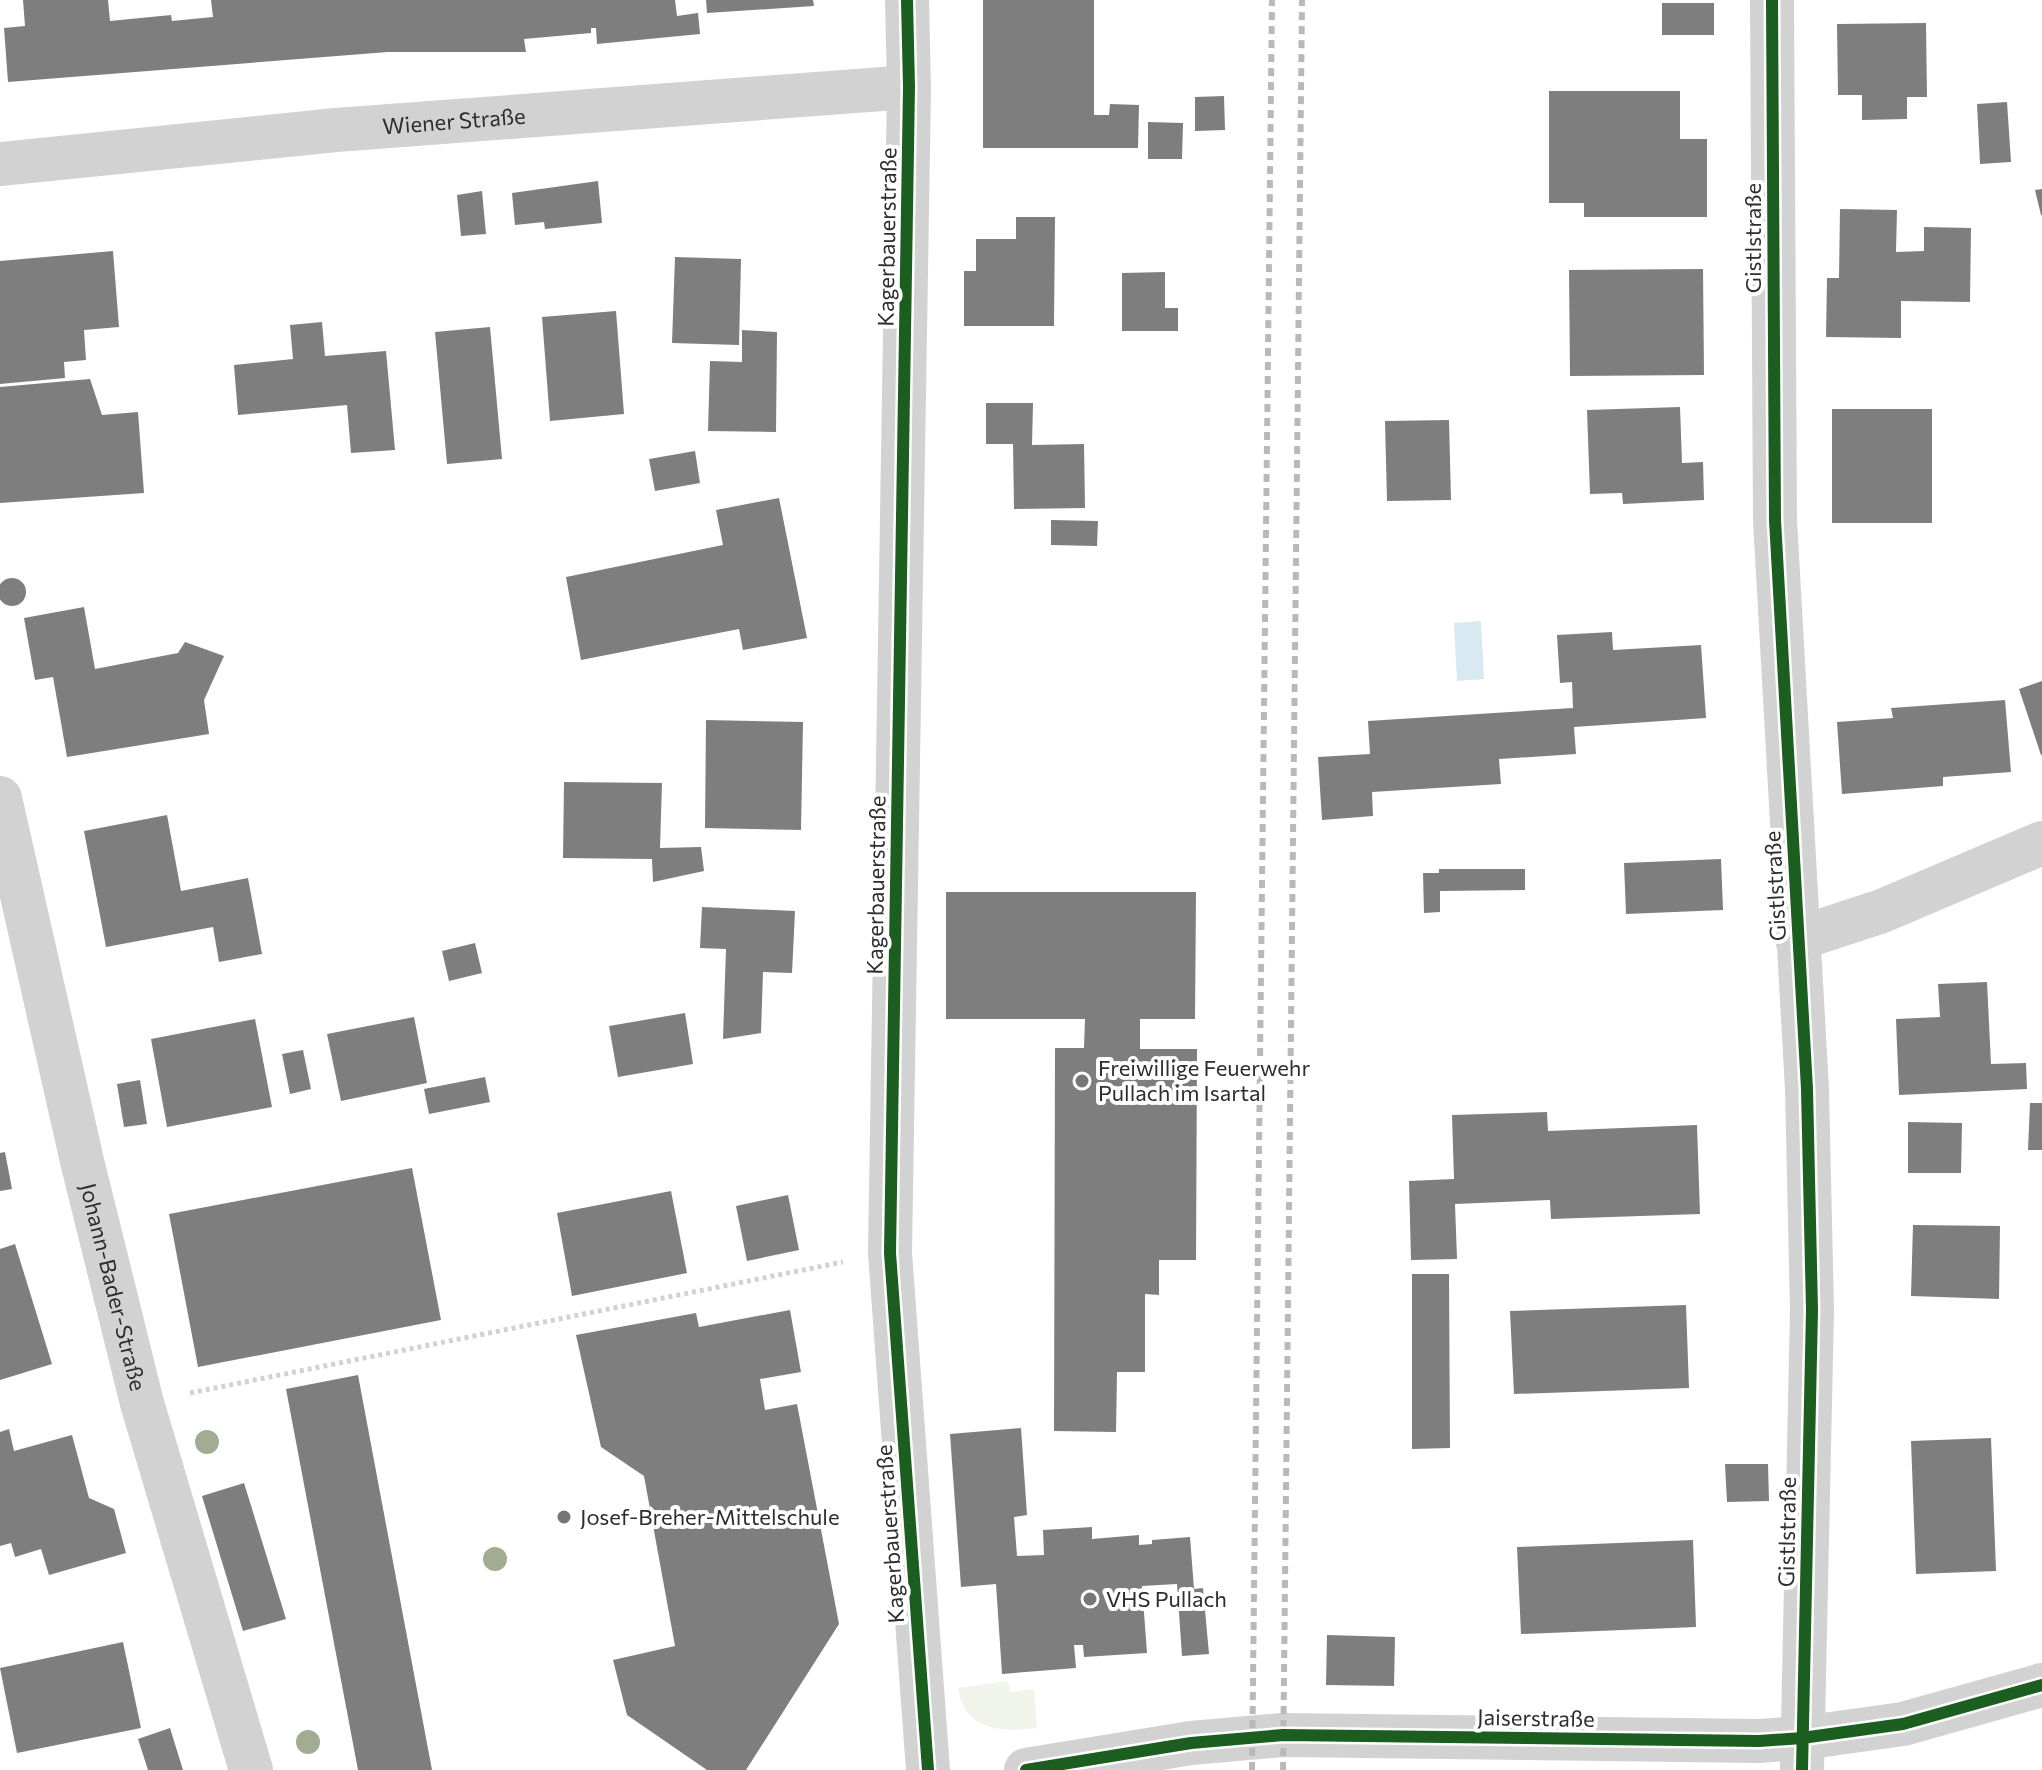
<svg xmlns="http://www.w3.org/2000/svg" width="2042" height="1770" viewBox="0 0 2042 1770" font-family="Commissioner,sans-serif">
<rect width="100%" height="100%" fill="#fff"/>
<path fill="#f0f4eb" d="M 1007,1681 L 1011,1692 L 1034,1689 L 1037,1728 C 1002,1732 965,1732 958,1688 Z"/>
<path fill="#d8e9f1" d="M 1481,621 L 1484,679 L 1457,681 L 1454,623 Z"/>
<path fill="#7e7e7e" d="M 23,0 L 108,0 L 110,21 L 171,15 L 172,21 L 213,17 L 211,0 L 675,0 L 677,16 L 698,13 L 700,34 L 597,44 L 596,28 L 591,28 L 591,33 L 524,39 L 526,52 L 388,52 L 8,82 L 4,28 L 25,26 Z
M 706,0 L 813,0 L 814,6 L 707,13 Z
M 983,0 L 1094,0 L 1094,115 L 1109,115 L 1110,104 L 1139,105 L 1138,148 L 983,148 Z
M 1662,3 L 1714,3 L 1714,35 L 1662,35 Z
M 1926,23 L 1927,97 L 1907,97 L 1907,119 L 1862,120 L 1862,95 L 1838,95 L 1837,24 Z
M 1549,91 L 1680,91 L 1680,139 L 1707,139 L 1707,217 L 1584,217 L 1584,203 L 1549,203 Z
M 1224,96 L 1225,130 L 1195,131 L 1195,97 Z
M 2007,102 L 2011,162 L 1980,164 L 1977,104 Z
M 1148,122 L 1183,123 L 1182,159 L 1148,159 Z
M 598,181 L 602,223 L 545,229 L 544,222 L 515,225 L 512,193 Z
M 2042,189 L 2042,215 L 2041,215 L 2035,190 Z
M 482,191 L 486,234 L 461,236 L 457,195 Z
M 1840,209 L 1897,210 L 1896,252 L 1924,251 L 1924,227 L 1971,228 L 1970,302 L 1901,301 L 1901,338 L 1826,337 L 1827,278 L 1839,278 Z
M 1016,217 L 1055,217 L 1054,326 L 964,326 L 964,271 L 976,271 L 976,239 L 1016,239 Z
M 113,251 L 119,327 L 84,330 L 86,360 L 64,362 L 65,378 L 0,384 L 0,261 Z
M 675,257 L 741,259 L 739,345 L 672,343 Z
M 1703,269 L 1704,375 L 1570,376 L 1569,270 Z
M 1165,272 L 1165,308 L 1178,308 L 1178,331 L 1122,331 L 1122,273 Z
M 616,311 L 624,414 L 550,421 L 542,317 Z
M 322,322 L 325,356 L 386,351 L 395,450 L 351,453 L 347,405 L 238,415 L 234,365 L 293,359 L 290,325 Z
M 490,327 L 502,459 L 447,464 L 435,332 Z
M 742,330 L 777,332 L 776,432 L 708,431 L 710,361 L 742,362 Z
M 90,379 L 102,415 L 138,412 L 144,493 L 0,503 L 0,387 Z
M 986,403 L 1033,403 L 1032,445 L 1084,444 L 1085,508 L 1014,509 L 1013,444 L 986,444 Z
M 1680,407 L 1682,463 L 1703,462 L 1704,500 L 1623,504 L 1622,493 L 1590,494 L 1587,410 Z
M 1832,409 L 1932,409 L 1932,523 L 1832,523 Z
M 1449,420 L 1451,500 L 1387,501 L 1385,421 Z
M 695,451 L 700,483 L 655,491 L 649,459 Z
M 779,498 L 807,638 L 743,650 L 739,629 L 581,660 L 566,577 L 723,545 L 716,510 Z
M 1051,520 L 1098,521 L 1097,546 L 1051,545 Z
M-2 592a14 14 0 1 1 28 0a14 14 0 1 1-28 0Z
M 84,607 L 95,669 L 178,653 L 185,642 L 224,656 L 204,700 L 209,734 L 67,757 L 53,677 L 35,680 L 24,618 Z
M 1612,632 L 1613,650 L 1701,645 L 1706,718 L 1574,727 L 1576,754 L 1499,759 L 1501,784 L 1372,792 L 1373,816 L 1322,820 L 1318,757 L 1370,754 L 1368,721 L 1573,708 L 1572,682 L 1560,683 L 1557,635 Z
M 2042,681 L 2042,755 L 2041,755 L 2019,689 Z
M 2005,700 L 2011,772 L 1943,777 L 1943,786 L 1842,794 L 1837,722 L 1893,718 L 1891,708 Z
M 706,720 L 803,722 L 801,830 L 705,828 Z
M 564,782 L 662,783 L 660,848 L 701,847 L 704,871 L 653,882 L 652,859 L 563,858 Z
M 167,815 L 181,891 L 248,878 L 262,954 L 219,962 L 213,927 L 106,947 L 84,831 Z
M 1721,859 L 1723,910 L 1626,914 L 1624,863 Z
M 1439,869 L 1525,869 L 1525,890 L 1440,891 L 1440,912 L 1424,913 L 1423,873 L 1439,873 Z
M 946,892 L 1196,892 L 1195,1019 L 1140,1019 L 1140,1049 L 1197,1049 L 1196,1260 L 1159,1260 L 1159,1295 L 1145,1294 L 1145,1372 L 1117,1372 L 1116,1432 L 1054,1431 L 1055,1048 L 1084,1048 L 1085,1019 L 946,1019 Z
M 702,907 L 795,911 L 792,973 L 763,972 L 761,1033 L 723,1039 L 726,949 L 700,948 Z
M 475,943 L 482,973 L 449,981 L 442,951 Z
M 1987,982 L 1991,1064 L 2026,1063 L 2027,1089 L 1899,1095 L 1896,1019 L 1940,1017 L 1938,984 Z
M 685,1013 L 693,1064 L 618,1077 L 609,1026 Z
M 414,1017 L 427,1083 L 341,1101 L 327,1034 Z
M 255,1019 L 272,1107 L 167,1127 L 151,1039 Z
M 303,1050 L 311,1089 L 290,1094 L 282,1054 Z
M 485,1077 L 490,1102 L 429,1114 L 424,1089 Z
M 140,1080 L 147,1124 L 124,1127 L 117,1084 Z
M 2030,1103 L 2042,1103 L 2042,1150 L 2028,1150 Z
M 1547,1112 L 1548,1131 L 1697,1125 L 1700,1214 L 1551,1219 L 1550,1200 L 1455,1204 L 1457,1259 L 1411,1260 L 1409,1181 L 1454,1179 L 1452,1115 Z
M 1908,1122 L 1962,1123 L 1961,1173 L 1908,1173 Z
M 5,1152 L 12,1189 L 0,1191 L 0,1153 Z
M 412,1168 L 441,1320 L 198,1367 L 169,1214 Z
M 671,1191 L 687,1273 L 572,1296 L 557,1213 Z
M 788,1195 L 799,1250 L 747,1261 L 736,1206 Z
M 1913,1225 L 2000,1226 L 1999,1299 L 1911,1296 Z
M 15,1244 L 52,1364 L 0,1380 L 0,1249 Z
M 1412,1274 L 1449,1274 L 1450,1448 L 1412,1449 Z
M 1686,1305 L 1689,1388 L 1514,1394 L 1510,1311 Z
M 790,1310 L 801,1372 L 760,1379 L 765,1410 L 797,1404 L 839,1624 L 746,1770 L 707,1770 L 627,1715 L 613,1660 L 675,1646 L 644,1476 L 601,1447 L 576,1335 L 696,1313 L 699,1327 Z
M 358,1375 L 432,1770 L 358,1770 L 286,1389 Z
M 1021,1428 L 1027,1515 L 1014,1517 L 1017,1556 L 1044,1555 L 1043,1530 L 1092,1527 L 1092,1539 L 1139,1535 L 1139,1545 L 1152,1544 L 1152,1540 L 1190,1537 L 1194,1589 L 1203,1588 L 1209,1654 L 1182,1656 L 1177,1584 L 1142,1586 L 1147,1653 L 1084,1657 L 1083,1645 L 1074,1645 L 1076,1668 L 1002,1674 L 996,1584 L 961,1587 L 950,1434 Z
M 9,1429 L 14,1451 L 72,1435 L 89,1498 L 114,1509 L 126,1553 L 49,1575 L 41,1549 L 15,1557 L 11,1543 L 0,1546 L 0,1432 Z
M 1991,1438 L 1996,1571 L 1916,1574 L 1911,1441 Z
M 1725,1464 L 1768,1464 L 1769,1501 L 1727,1502 Z
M 244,1483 L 286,1619 L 243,1631 L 202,1496 Z
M 1693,1540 L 1696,1627 L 1521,1634 L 1517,1547 Z
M 1327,1635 L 1395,1637 L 1394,1686 L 1326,1685 Z
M 123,1642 L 141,1728 L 17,1753 L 0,1668 Z
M 170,1728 L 183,1770 L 148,1770 L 138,1739 Z"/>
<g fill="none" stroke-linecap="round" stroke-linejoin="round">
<path stroke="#d2d2d2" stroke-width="5" stroke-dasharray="4 4" stroke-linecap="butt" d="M 190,1393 L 843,1262"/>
<g stroke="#d2d2d2" stroke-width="44">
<path d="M 907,0 L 909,87 L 890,1253 L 928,1770"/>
<path d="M 1772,0 L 1775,520 L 1807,1089 L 1812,1310 L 1802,1770"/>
<path id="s1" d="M 0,164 L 336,130 L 909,87"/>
<path id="s2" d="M 0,798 L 82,1161 L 142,1403 L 251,1770"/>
<path d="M 1797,939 L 1882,911 L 2042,843"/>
<path d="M 1026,1770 L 1191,1743 L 1283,1735 L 1759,1741 L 1802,1738 L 1903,1724 L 2042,1685"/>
</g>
<path stroke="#b9b9b9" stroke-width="6" stroke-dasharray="8 6" stroke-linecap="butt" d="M 1252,1770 L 1272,0
M 1283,1770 L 1302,0"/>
<defs>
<path id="cycleway" d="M 907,0 L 909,87 L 890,1253 L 928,1770
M 1772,0 L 1775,520 L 1807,1089 L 1812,1310 L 1802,1770
M 1026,1770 L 1191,1743 L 1283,1735 L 1759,1741 L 1802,1738 L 1903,1724 L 2042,1685"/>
</defs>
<use href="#cycleway" stroke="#fff" stroke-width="17"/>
<use href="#cycleway" stroke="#1b5e20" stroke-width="12"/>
</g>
<g fill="#a1ac93">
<circle cx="207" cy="1442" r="12"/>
<circle cx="495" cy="1559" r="12"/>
<circle cx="308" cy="1742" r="12"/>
</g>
<g fill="#767676" stroke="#fff" stroke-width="3">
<circle cx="1082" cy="1081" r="8"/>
<circle cx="564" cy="1517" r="8"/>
<circle cx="1090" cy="1599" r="8"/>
</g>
<g text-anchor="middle" stroke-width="8" stroke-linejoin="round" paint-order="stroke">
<g font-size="22" fill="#2d2d2d" stroke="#fff">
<text dy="8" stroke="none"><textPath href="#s1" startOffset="456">Wiener Straße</textPath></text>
<text transform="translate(887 237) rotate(-89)" y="8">Kagerbauerstraße</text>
<text transform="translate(1753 238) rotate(-90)" y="8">Gistlstraße</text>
<text transform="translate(876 885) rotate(-89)" y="8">Kagerbauerstraße</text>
<text transform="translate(1775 886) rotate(-93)" y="8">Gistlstraße</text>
<text dy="8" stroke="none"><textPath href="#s2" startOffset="502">Johann-Bader-Straße</textPath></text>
<text transform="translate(1787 1532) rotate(-89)" y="8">Gistlstraße</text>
<text transform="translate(890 1534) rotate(-94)" y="8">Kagerbauerstraße</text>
<text transform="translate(1536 1718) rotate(1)" y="8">Jaiserstraße</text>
</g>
<g font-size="22" fill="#2d2d2d" stroke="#fff" text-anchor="start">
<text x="1098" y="1076">Freiwillige Feuerwehr<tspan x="1098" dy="25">Pullach im Isartal</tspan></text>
<text x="580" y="1525">Josef-Breher-Mittelschule</text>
<text x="1106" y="1607">VHS Pullach</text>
</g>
</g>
</svg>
